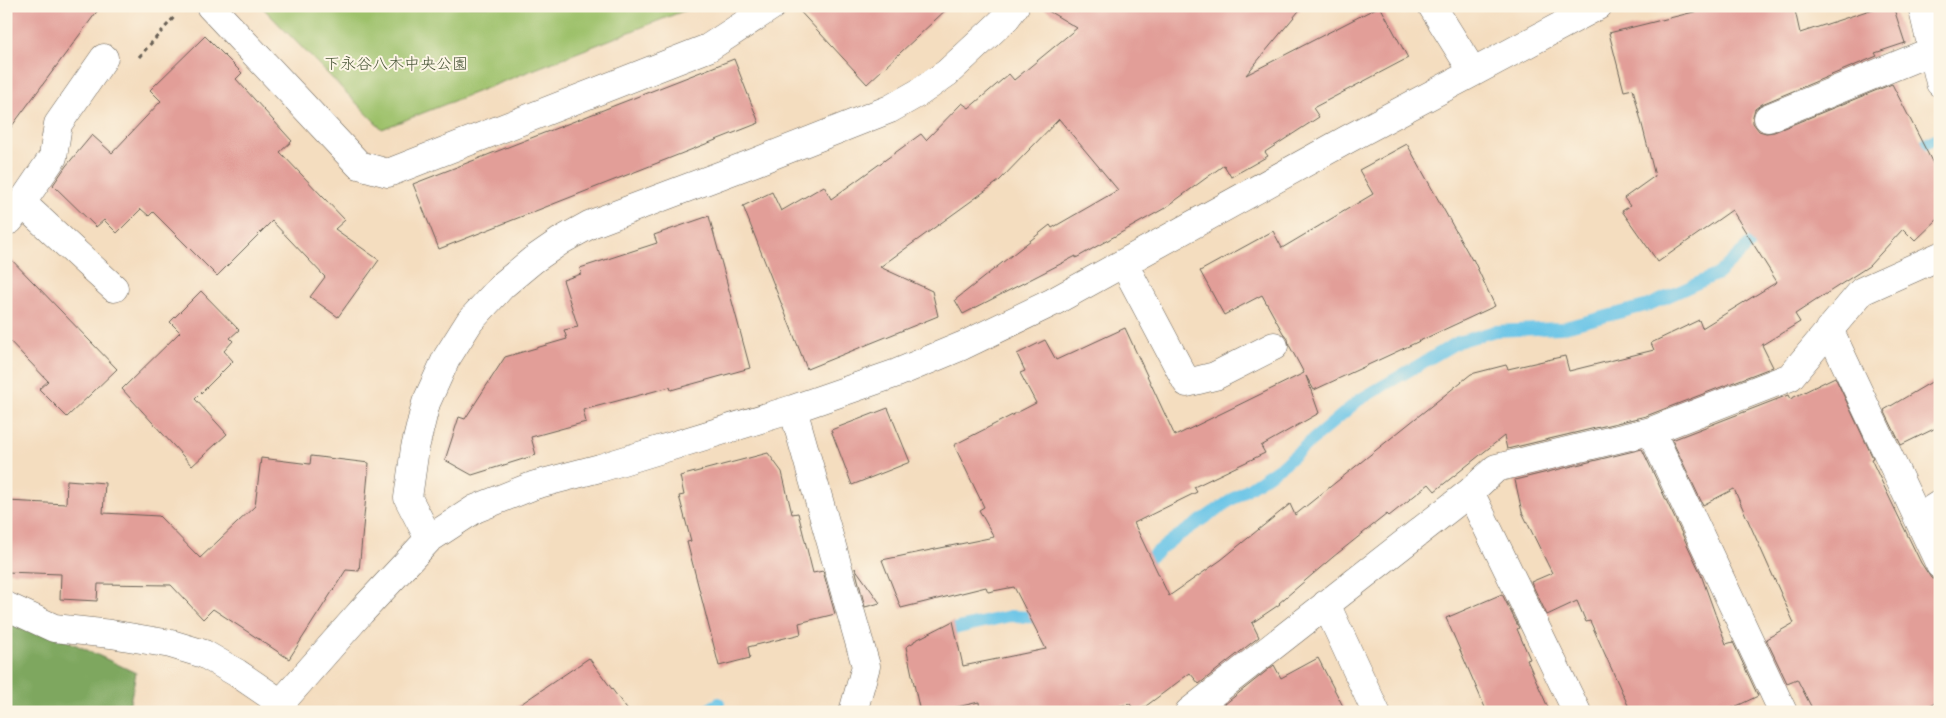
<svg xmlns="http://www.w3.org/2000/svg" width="1946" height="718" viewBox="0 0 1946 718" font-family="Sriracha,'Klee One',sans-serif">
<rect width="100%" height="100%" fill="#fcf5e5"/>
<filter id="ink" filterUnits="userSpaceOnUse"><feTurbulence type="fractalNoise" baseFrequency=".02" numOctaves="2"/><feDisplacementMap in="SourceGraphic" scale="10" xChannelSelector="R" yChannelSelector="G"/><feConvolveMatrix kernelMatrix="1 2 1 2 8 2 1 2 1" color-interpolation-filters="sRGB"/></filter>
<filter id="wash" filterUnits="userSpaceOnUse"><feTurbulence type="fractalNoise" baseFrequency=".0096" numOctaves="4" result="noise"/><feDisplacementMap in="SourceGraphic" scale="20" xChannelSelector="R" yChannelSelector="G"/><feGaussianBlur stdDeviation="1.12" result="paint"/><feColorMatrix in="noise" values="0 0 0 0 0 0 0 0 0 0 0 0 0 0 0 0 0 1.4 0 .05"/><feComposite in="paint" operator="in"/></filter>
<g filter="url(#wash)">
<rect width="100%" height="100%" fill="#f4ddbf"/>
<path fill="#9dc16b" stroke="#5c6e44" d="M 261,6 L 696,6 L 382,129 Z"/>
<path fill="#7ea75f" stroke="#4d623e" d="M 6,612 L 136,673 L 128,712 L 6,712 Z"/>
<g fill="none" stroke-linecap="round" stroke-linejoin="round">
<path stroke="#6ac5e7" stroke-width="12" d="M 1909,151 L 1940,137
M 1138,567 L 1172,540 L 1283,465 L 1359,400 L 1458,342 L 1495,331 L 1561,328 L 1649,305 L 1718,274 L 1765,230
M 954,629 L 1010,616 L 1047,618
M 704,712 L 719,703"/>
</g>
<g id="blocks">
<path fill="#e29e98" d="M 6,6 L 101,6 L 6,134 Z
M 795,6 L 950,6 L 867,84 Z
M 1040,6 L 1303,6 L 1246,75 L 1380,6 L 1408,58 L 1313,108 L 1319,117 L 1265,152 L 1268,156 L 1231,177 L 1224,165 L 1165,208 L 1076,258 L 1076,256 L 963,314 L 955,300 L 1050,225 L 1052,228 L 1118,190 L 1059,119 L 999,181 L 880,267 L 932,291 L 938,316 L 807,369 L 743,206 L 772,192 L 781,211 L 824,186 L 831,199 L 921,134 L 926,140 L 962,103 L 969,108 L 1009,74 L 1014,80 L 1077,28 Z
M 1718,6 L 1794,6 L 1800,33 L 1882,6 L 1893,6 L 1905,43 L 1875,53 L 1877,56 L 1762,104 L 1755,109 L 1753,116 L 1753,123 L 1759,131 L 1766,133 L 1774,132 L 1892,84 L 1940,177 L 1940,217 L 1915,241 L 1903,229 L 1869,266 L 1795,314 L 1800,322 L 1762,345 L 1773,367 L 1646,416 L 1507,449 L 1504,436 L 1435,491 L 1429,484 L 1389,516 L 1387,514 L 1333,557 L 1279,603 L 1280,604 L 1252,623 L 1259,637 L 1199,684 L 1190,673 L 1138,712 L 1136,712 L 1130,704 L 1087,712 L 980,712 L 979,702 L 935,712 L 920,712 L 906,647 L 914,642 L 914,641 L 953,621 L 963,666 L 1046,649 L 1014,587 L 988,592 L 986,587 L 901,608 L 882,560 L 994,537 L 979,510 L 984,507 L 954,445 L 1036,403 L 1020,373 L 1025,371 L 1017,354 L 1045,340 L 1056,360 L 1125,328 L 1175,436 L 1304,373 L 1289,345 L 1288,339 L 1283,333 L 1262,295 L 1224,315 L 1200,271 L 1273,231 L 1282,248 L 1373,194 L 1359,170 L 1407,144 L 1472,260 L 1473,259 L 1495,306 L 1314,390 L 1306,376 L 1319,413 L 1261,446 L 1265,453 L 1194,487 L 1197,492 L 1134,523 L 1169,596 L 1221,560 L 1290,504 L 1295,515 L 1471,374 L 1506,365 L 1508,369 L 1565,356 L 1569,371 L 1654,350 L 1651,343 L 1699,320 L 1702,328 L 1777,282 L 1732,210 L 1658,262 L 1622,211 L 1630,206 L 1624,198 L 1655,176 L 1633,89 L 1624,91 L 1609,33 Z
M 205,36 L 242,73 L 236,79 L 292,141 L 280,152 L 345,220 L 335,229 L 379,260 L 338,317 L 310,297 L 325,277 L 272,221 L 217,276 L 153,212 L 149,216 L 141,209 L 117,233 L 104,220 L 96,227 L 53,185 L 66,166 L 92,135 L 112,153 L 161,101 L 150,90 Z
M 734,59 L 759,123 L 439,249 L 413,184 Z
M 709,216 L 750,368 L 671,390 L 670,387 L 583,410 L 586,422 L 531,437 L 536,455 L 472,475 L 445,460 L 459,417 L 465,419 L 505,357 L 567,339 L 564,330 L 578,327 L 563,280 L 581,274 L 580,268 L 657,243 L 654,235 Z
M 6,254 L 117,369 L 67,417 L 39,389 L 48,381 L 6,337 Z
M 201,291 L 239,330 L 230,338 L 233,341 L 224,351 L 233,361 L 195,399 L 227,434 L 192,466 L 122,389 L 180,332 L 170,322 Z
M 1835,377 L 1873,458 L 1871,459 L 1879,476 L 1921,563 L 1931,578 L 1936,580 L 1940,588 L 1940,700 L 1917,712 L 1814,712 L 1797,679 L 1787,683 L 1766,639 L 1794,623 L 1734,489 L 1703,505 L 1672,440 L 1788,395 L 1790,399 Z
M 1940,377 L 1940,426 L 1901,445 L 1884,410 Z
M 888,408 L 910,462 L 852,485 L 831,430 Z
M 1642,449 L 1700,572 L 1726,644 L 1733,642 L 1758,696 L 1724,712 L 1631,712 L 1590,621 L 1586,622 L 1577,601 L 1547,615 L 1531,582 L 1552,573 L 1522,512 L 1515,480 Z
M 768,453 L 782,472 L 792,514 L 798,513 L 813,573 L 823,571 L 835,614 L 799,623 L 801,634 L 748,647 L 750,658 L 719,666 L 687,542 L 691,541 L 679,496 L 684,495 L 680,476 Z
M 311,456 L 369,463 L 359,571 L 346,570 L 289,659 L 213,609 L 203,619 L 171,585 L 98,584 L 97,601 L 60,599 L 61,574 L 6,572 L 7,501 L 66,504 L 67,480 L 105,483 L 103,513 L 159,516 L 200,558 L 255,506 L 261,458 L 310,464 Z
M 855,568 L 880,603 L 865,607 Z
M 1502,594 L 1519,628 L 1517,629 L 1530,659 L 1527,660 L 1550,712 L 1487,712 L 1446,618 Z
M 589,658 L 629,712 L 509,712 Z
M 1318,658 L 1346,712 L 1215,712 L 1274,665 L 1281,678 Z"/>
</g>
</g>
<g filter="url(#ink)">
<use href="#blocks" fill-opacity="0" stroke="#686055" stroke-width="1"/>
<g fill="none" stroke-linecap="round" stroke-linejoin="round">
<defs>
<path id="minor" d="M 210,6 L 359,165 L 388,173 L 708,48 L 772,6
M 1432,6 L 1473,72
M 1922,6 L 1940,83
M 1768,118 L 1932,51
M 22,203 L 114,288
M 6,220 L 10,220 L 53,157 L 58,124 L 104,58
M 1124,264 L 1187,383 L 1215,376 L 1274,346
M 1829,329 L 1940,565
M 793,409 L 866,666 L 853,712
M 1651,431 L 1783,712
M 1470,492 L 1577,712
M 1918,518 L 1940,504
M 429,539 L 408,498 L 415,448 L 426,403 L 446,359 L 470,321 L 503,285 L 533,260 L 562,240 L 591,224 L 753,163 L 890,109 L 920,92 L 947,73 L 1006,18 L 1015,6
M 1326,604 L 1376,712
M 6,606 L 54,628 L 111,634 L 171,644 L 204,654 L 237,673 L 281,703
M 273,712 L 361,612 L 429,539 L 475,509 L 535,485 L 600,468 L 793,409 L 897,373 L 962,346 L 1053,302 L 1348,139 L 1598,6
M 1189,712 L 1470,492 L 1496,468 L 1651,431 L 1790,377 L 1862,291 L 1940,256"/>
</defs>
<use href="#minor" stroke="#686055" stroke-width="29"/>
<path stroke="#686055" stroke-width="3" stroke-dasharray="4 4" stroke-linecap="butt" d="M 139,57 L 176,15"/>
<use href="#minor" stroke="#fff" stroke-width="28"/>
</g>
</g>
<g text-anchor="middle" stroke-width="4" stroke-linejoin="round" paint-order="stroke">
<g font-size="16" fill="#495638" stroke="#fcf5e5">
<text x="396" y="69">下永谷八木中央公園</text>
</g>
</g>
<rect width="1946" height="718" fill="none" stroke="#fcf5e5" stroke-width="25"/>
</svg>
